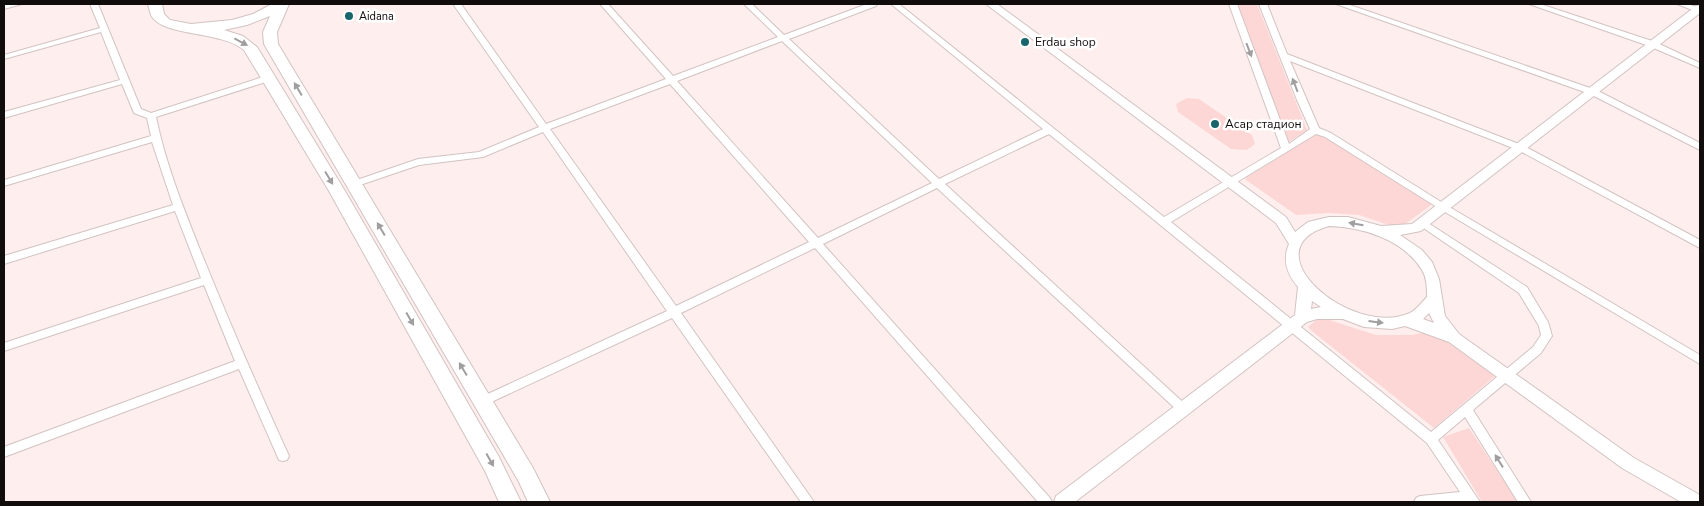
<svg xmlns="http://www.w3.org/2000/svg" width="1704" height="506" viewBox="0 0 1704 506" font-family="'Nunito Sans',sans-serif">
<rect width="100%" height="100%" fill="#feefee"/>
<path fill="#fdd7d5" d="M 1236,4 L 1257,4 L 1307,130 L 1289,142 Z
M 1187,98 L 1199,99 L 1252,135 L 1255,144 L 1247,150 L 1231,149 L 1178,112 L 1176,104 Z
M 1316,135 L 1327,136 L 1434,203 L 1401,227 L 1389,225 L 1359,215 L 1329,213 L 1296,215 L 1246,180 L 1245,176 Z
M 1320,317 L 1376,335 L 1412,335 L 1431,331 L 1451,343 L 1495,376 L 1434,428 L 1313,332 L 1308,327 Z
M 1469,428 L 1518,502 L 1482,502 L 1443,437 Z"/>
<g fill="none" stroke-linecap="round" stroke-linejoin="round">
<defs>
<path id="street" d="M 8,4 L 22,4 L 4,9 L 4,5 Z
M 90,4 L 98,4 L 141,109 L 151,113 L 266,76 L 269,75 L 273,78 L 272,80 L 156,117 C 166,166 185,212 203,257 C 230,324 259,390 289,456 L 287,460 L 283,461 L 279,460 L 239,369 L 4,457 L 4,447 L 235,361 L 204,285 L 4,351 L 4,343 L 201,278 L 175,211 L 4,264 L 4,256 L 173,205 L 152,142 L 4,186 L 4,180 L 151,136 L 147,118 L 134,113 L 122,84 L 4,118 L 4,112 L 120,80 L 101,32 L 4,59 L 4,55 L 100,28 Z
M 453,4 L 461,4 L 546,124 L 666,79 L 600,4 L 608,4 L 673,76 L 778,37 L 744,4 L 752,4 L 784,35 L 867,4 L 877,4 L 876,6 L 789,39 L 939,179 L 1043,129 L 891,4 L 899,4 L 1164,217 L 1281,148 L 1229,4 L 1237,4 L 1289,144 L 1310,129 L 1297,100 L 1259,4 L 1267,4 L 1287,54 L 1524,146 L 1700,240 L 1700,248 L 1518,150 L 1290,61 L 1319,128 L 1331,133 L 1446,205 L 1700,355 L 1700,364 L 1440,209 L 1325,137 L 1316,134 L 1171,222 L 1431,432 L 1533,347 L 1541,335 L 1539,326 L 1519,293 L 1419,225 L 1417,223 L 1419,221 L 1425,221 L 1527,287 L 1548,322 L 1552,336 L 1541,353 L 1473,410 L 1531,502 L 1518,502 L 1465,417 L 1438,440 L 1480,502 L 1414,502 L 1416,498 L 1420,496 L 1460,492 L 1427,443 L 1049,134 L 945,184 L 1186,405 L 1188,408 L 1186,411 L 1182,413 L 1178,411 L 937,188 L 823,244 L 1050,498 L 1052,502 L 1038,502 L 815,248 L 681,313 L 814,502 L 801,502 L 672,318 L 487,404 L 483,406 L 479,404 L 477,401 L 479,398 L 667,311 L 543,132 L 483,157 L 419,165 L 357,186 L 351,186 L 349,184 L 351,182 L 418,159 L 479,152 L 539,127 ZM 782,41 L 932,183 L 818,238 L 677,81 ZM 670,84 L 809,242 L 676,306 L 550,129 Z
M 1336,4 L 1347,4 L 1596,90 L 1700,143 L 1700,150 L 1590,94 Z
M 1529,4 L 1540,4 L 1655,42 L 1700,63 L 1700,68 L 1649,46 Z
M 1677,4 L 1687,4 L 1700,8 L 1700,13 Z"/>
<path id="secondary" d="M 986,4 L 997,4 L 1286,217 L 1295,232 L 1308,222 L 1329,217 L 1348,217 L 1381,226 L 1412,224 L 1696,6 L 1700,5 L 1700,13 L 1421,231 L 1400,235 L 1422,250 L 1432,262 L 1439,279 L 1445,316 L 1459,334 L 1634,458 L 1700,495 L 1700,502 L 1681,502 L 1622,468 L 1449,342 L 1405,326 L 1392,329 L 1364,327 L 1343,319 L 1317,319 L 1307,322 L 1075,502 L 1054,502 L 1056,496 L 1295,315 L 1298,287 C 1287,274 1282,260 1289,244 L 1276,223 ZM 1329,226 C 1362,227 1403,239 1422,270 C 1427,278 1427,288 1427,297 C 1422,302 1416,310 1410,313 C 1351,339 1247,249 1329,226 ZM 1312,301 L 1321,307 L 1311,309 ZM 1429,313 L 1434,323 L 1423,319 Z"/>
<path id="highway" d="M 148,4 L 162,4 L 164,14 L 170,20 L 191,24 L 232,20 L 253,14 L 272,4 L 289,4 L 277,32 L 278,44 L 533,468 L 550,502 L 528,502 L 519,482 L 264,44 L 263,32 L 270,16 L 247,25 L 224,30 L 243,36 L 257,47 L 345,191 L 499,457 L 521,502 L 499,502 L 485,471 L 329,191 L 244,50 C 220,30 162,37 151,15 C 150,12 149,8 148,4 Z"/>
</defs>
<use href="#street" stroke="#d2c3c2" stroke-width="2"/>
<use href="#secondary" stroke="#d2c3c2" stroke-width="2"/>
<use href="#highway" stroke="#d2c3c2" stroke-width="2"/>
<use href="#street" fill="#fff" fill-rule="evenodd"/>
<use href="#secondary" fill="#fff" fill-rule="evenodd"/>
<use href="#highway" fill="#fff" fill-rule="evenodd"/>
</g>
<defs><path id="oneway-solid" d="M-6-.8H1V-3.2L6.5 0L1 3.2V.8H-6Z" transform="scale(1.25)"/></defs>
<g fill="#a09e9e">
<use href="#oneway-solid" transform="translate(241 42) rotate(28)"/>
<use href="#oneway-solid" transform="translate(1249 50) rotate(69)"/>
<use href="#oneway-solid" transform="translate(1295 85) rotate(-111)"/>
<use href="#oneway-solid" transform="translate(298 89) rotate(-121)"/>
<use href="#oneway-solid" transform="translate(329 178) rotate(59)"/>
<use href="#oneway-solid" transform="translate(1356 224) rotate(-170)"/>
<use href="#oneway-solid" transform="translate(381 229) rotate(-121)"/>
<use href="#oneway-solid" transform="translate(410 319) rotate(60)"/>
<use href="#oneway-solid" transform="translate(1376 322) rotate(7)"/>
<use href="#oneway-solid" transform="translate(463 369) rotate(-121)"/>
<use href="#oneway-solid" transform="translate(490 460) rotate(61)"/>
<use href="#oneway-solid" transform="translate(1499 461) rotate(-122)"/>
</g>
<g fill="#18666b" stroke="#fff" stroke-width="2">
<circle cx="349" cy="16" r="5"/>
<circle cx="1025" cy="42" r="5"/>
<circle cx="1215" cy="124" r="5"/>
</g>
<g text-anchor="middle" stroke-width="5" stroke-linejoin="round" paint-order="stroke">
<g font-size="11" fill="#110d0c" stroke="#fff" text-anchor="start">
<text x="359" y="20">Aidana</text>
</g>
<g font-size="12" fill="#110d0c" stroke="#fff" text-anchor="start">
<text x="1035" y="46">Erdau shop</text>
<text x="1225" y="128">Асар стадион</text>
</g>
</g>
<rect width="1704" height="506" fill="none" stroke="#110d0c" stroke-width="10"/>
</svg>
